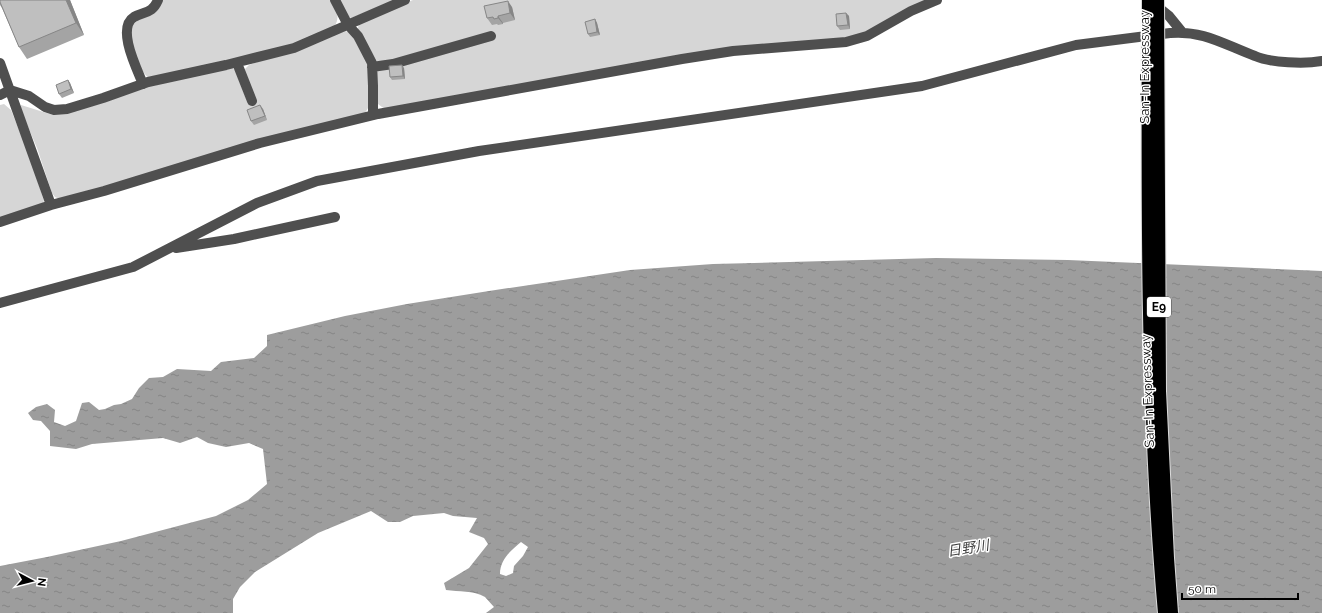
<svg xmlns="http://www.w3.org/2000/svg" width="1322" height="613" viewBox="0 0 1322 613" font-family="Raleway,'Noto Sans JP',sans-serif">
<defs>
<pattern id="water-ripples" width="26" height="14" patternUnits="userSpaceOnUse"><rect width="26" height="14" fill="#9d9d9d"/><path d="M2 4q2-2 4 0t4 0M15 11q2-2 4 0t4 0" fill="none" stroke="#858585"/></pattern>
</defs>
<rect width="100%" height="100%" fill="#fff"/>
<path fill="#d6d6d6" d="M 161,0 L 332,0 C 336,10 341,17 334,27 L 293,44 L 233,61 L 148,77 C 138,70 131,40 129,28 Z
M 338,0 L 396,0 L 351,18 L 346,16 Z
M 413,0 L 930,0 L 861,35 L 839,39 L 386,109 L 382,107 L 378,104 L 375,71 L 391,61 L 377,61 L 358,31 C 358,29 358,26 359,24 C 362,19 404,4 413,0 Z
M 345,31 L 349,32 L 357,39 L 367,61 L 369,74 L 368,108 L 365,113 L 62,200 L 55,197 L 52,193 L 37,148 L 20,108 L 21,105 L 53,115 L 140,88 L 232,68 L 235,70 L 248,104 L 245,69 L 249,65 Z
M 4,104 L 11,110 L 28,152 L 44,201 L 43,203 L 0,219 L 0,105 Z"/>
<path fill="url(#water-ripples)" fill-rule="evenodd" d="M 936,258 L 1068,260 L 1322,271 L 1322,613 L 486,613 L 494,607 C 491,604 488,600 485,597 C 473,590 459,592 446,590 L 444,583 L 469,568 L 488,544 L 484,538 L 469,532 L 477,518 L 453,516 L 444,513 L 413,516 L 400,522 L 388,522 L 371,511 L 318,533 L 255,572 L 240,587 L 233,599 L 233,613 L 0,613 L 0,566 L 47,557 L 121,541 L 216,516 L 248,500 L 267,484 L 263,449 L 249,443 L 226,447 L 208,443 L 197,437 L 180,443 L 163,438 L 92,444 L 76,449 L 50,446 L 50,431 L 41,421 L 33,420 L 28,413 L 36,407 L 47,404 L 55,410 L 54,422 L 65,426 L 76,421 L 82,403 L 89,402 L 99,410 L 105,409 L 114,405 L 121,404 L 132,399 L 139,388 L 149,378 L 163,377 L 177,369 L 211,371 L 221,362 L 254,358 L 267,346 L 267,335 L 345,316 L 407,304 L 489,291 L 630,270 L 713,264 ZM 521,542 L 528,547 L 523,556 L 514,566 L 513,573 L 506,576 L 500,574 C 500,560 510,551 521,542 Z"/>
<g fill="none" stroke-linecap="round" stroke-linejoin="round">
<path stroke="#4f4f4f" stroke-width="10" d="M 335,0 L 348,25 L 358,36 L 372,63 L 373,86 L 373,115
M 1154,4 L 1169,16 L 1182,32
M 0,63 L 51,205 L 104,191 L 260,143 L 378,114 L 682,59 L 733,51 L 846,42 L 867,36 L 911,11 L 937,0
M 237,63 L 252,101
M 372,67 L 393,64 L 491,36
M 143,84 C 137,69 116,28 134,17 C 145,11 152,14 158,0
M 0,95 L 10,90 L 29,96 L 45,107 L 54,110 L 67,109 L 103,98 L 148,82 L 226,65 L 294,48 L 405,0
M 0,222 L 51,205
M 176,248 L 234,239 L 335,217
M 0,303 L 133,267 L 257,203 L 317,181 L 479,151 L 922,86 L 1076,45 L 1170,33 C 1203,30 1225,45 1255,56 C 1271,63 1305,64 1322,61"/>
<defs>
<path id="highway-bridge" d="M 1148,0 C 1147,204 1146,410 1164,613
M 1158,0 L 1160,391 L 1168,558 L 1172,613"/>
</defs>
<use href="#highway-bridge" stroke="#dbdbdb" stroke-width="14" stroke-linecap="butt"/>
<use href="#highway-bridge" stroke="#000" stroke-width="12"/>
</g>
<path fill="#a4a4a4" d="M 0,0 L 70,0 L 84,35 L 27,59 L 19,47 L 2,8 L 0,5 Z
M 512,7 L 515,20 L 503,23 L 503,24 L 498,25 L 497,24 L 492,25 L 487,18 Z
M 846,13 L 849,16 L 850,29 L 840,30 L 837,26 Z
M 595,19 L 597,23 L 600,35 L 590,37 L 588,34 Z
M 404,68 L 405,79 L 392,80 L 390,77 Z
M 68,80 L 70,83 L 74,93 L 62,98 L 59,94 Z
M 263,109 L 267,120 L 254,125 L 251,121 Z"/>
<path fill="#868686" d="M 66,0 L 70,0 L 84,35 L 76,23 Z
M 508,1 L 512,7 L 515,20 L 510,13 Z
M 846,13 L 849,16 L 850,29 L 848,25 Z
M 498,16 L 503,23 L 503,24 L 498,18 Z
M 595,19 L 597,23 L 600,35 L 597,32 Z
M 402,65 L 404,68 L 405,79 L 403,76 Z
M 68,80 L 70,83 L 74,93 L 71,89 Z
M 260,105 L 263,109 L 267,120 L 265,116 Z"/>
<path fill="#bfbfbf" stroke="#868686" d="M 0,0 L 66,0 L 76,23 L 19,47 L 0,2 Z
M 508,1 L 510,13 L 498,16 L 498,18 L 494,19 L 493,17 L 487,18 L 484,6 Z
M 846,13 L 848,25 L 837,26 L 836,14 Z
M 595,19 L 597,32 L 588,34 L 585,22 Z
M 402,65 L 403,76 L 390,77 L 389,66 Z
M 68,80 L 71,89 L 59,94 L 56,85 Z
M 260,105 L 265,116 L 251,121 L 247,110 Z"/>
<g text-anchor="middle" stroke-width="3" stroke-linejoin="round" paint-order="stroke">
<rect fill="#fff" stroke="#4c4c4c" stroke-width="1" x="1147" y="297" width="24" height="20" rx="3"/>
<g font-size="12" font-weight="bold" fill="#000">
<text x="1159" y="311">E9</text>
</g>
<g font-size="13" fill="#000" stroke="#fff">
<text transform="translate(1144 67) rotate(-90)" y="5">San-In Expressway</text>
<text transform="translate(1147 391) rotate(-92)" y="5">San-In Expressway</text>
</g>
<g font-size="14" font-style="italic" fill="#3e3e3e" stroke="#fff">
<text transform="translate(968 548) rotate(-9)" y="5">日野川</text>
</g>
</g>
<g transform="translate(32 581) rotate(97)" stroke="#ffffff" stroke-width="3" paint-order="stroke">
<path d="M0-3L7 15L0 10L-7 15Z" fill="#000000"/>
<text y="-6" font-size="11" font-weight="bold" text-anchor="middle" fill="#000000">N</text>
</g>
<path d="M1182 593v6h116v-6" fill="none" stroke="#000000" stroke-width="2"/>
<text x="1188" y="593" font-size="12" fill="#000000" stroke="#ffffff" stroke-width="3" paint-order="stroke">50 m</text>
</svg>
